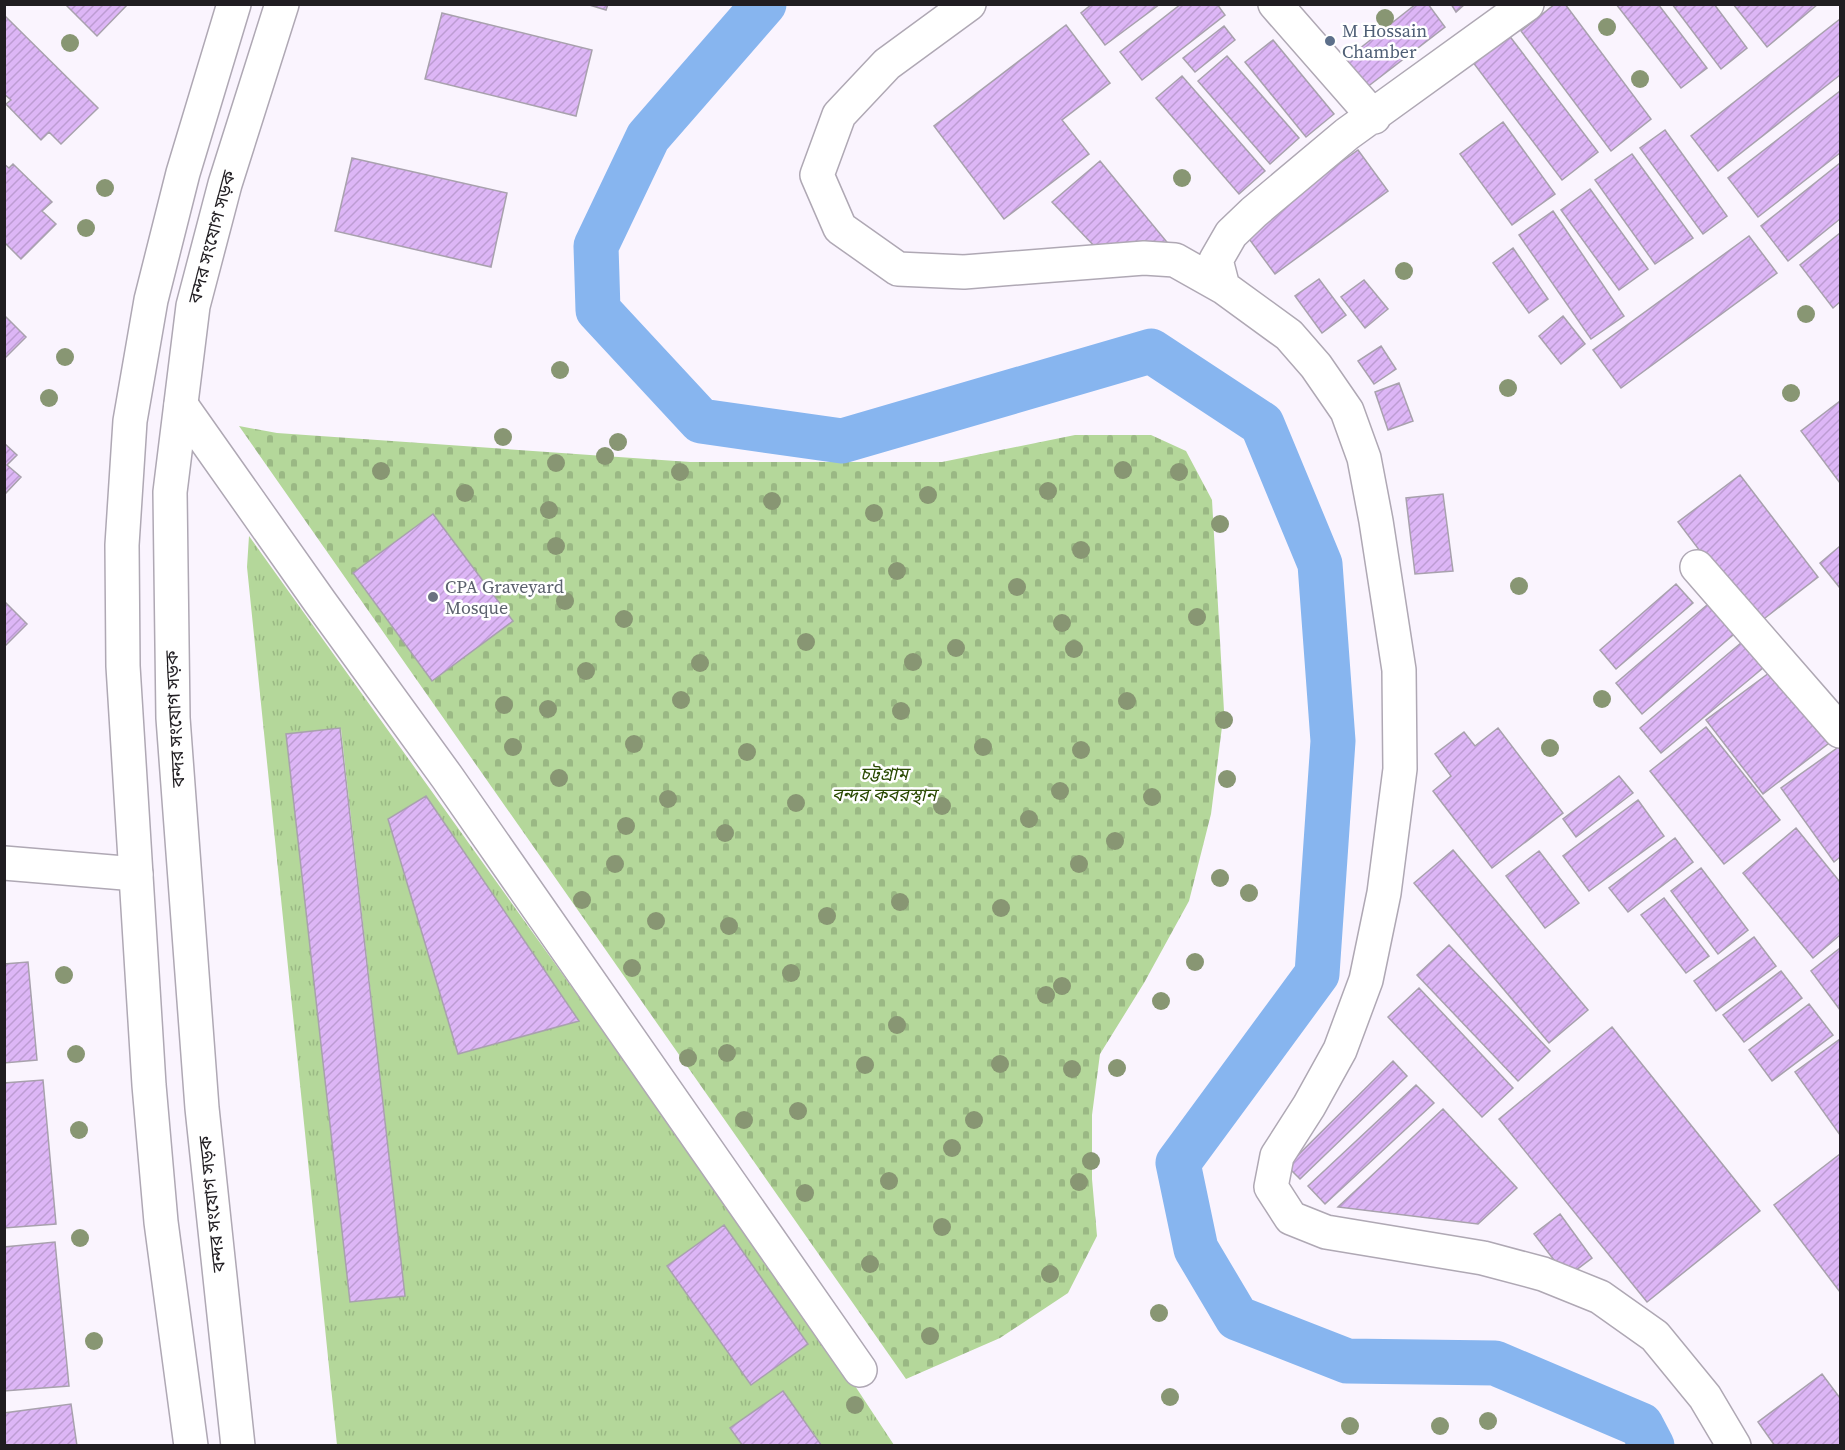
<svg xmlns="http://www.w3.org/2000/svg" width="1845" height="1450" viewBox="0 0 1845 1450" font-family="'Source Serif 4','Noto Sans Bengali',serif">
<defs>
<pattern id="grass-tufts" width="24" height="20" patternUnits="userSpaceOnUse" patternTransform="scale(1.5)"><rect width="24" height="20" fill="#b4d79a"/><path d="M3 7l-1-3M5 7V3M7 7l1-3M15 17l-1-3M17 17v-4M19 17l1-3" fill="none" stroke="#9ab884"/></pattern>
<pattern id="cemetery-stones" width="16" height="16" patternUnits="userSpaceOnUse" patternTransform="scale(1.5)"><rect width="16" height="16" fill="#b4d79a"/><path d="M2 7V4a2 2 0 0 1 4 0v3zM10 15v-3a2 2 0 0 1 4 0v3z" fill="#9ab884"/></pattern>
<pattern id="building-hatch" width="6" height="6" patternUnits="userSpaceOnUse" patternTransform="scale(1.5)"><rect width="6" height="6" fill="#ddb6f6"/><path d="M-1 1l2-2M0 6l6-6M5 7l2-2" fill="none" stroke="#bd9cd3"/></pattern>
</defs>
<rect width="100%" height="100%" fill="#faf4fe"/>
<path fill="url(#grass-tufts)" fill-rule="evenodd" d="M 249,536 L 830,1348 L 894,1445 L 822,1445 L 783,1391 L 731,1428 L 743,1445 L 337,1445 L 247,567 ZM 341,729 L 405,1296 L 351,1302 L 286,735 ZM 426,796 L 579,1021 L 578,1021 L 458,1054 L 388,819 ZM 724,1226 L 807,1344 L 751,1385 L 667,1266 Z"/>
<path fill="url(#cemetery-stones)" d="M 239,426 L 277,433 L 690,462 L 942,462 L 1075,435 L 1151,435 L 1186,451 L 1212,500 L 1224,711 L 1211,814 L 1189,901 L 1144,983 L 1100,1054 L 1092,1115 L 1092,1179 L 1097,1236 L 1068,1293 L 1000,1338 L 906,1379 Z"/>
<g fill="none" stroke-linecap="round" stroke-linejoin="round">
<path stroke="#87b5ef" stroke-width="45" d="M 764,4 L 648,137 L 596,246 L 598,310 L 701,421 L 842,441 L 1151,351 L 1262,424 L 1320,564 L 1333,741 L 1317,974 L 1178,1163 L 1196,1249 L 1237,1318 L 1347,1361 L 1495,1363 L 1641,1425 L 1652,1446"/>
</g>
<path fill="url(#building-hatch)" stroke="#a8a1ad" stroke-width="1.5" d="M 65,4 L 128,4 L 97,36 Z
M 586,4 L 608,4 L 606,10 Z
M 1092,4 L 1160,4 L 1105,45 L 1081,13 Z
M 1181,4 L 1217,4 L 1225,15 L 1142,80 L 1120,52 Z
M 1416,4 L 1428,4 L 1445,27 L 1362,91 L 1340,64 Z
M 1451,4 L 1465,4 L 1456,12 Z
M 1555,4 L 1565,4 L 1651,119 L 1611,151 L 1521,31 Z
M 1616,4 L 1658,4 L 1707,68 L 1681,88 Z
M 1672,4 L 1714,4 L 1747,48 L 1721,69 Z
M 1733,4 L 1818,4 L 1767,47 Z
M 442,13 L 592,50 L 576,116 L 425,79 Z
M 4,15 L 98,108 L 61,144 L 49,132 L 41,140 L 6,104 L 11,100 L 4,94 Z
M 1840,19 L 1840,75 L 1718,171 L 1691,136 Z
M 1066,25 L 1110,83 L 1062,120 L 1089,154 L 1004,219 L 934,126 Z
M 1224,26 L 1235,40 L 1195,72 L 1183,58 Z
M 1508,34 L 1598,152 L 1562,180 L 1472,61 Z
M 1273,40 L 1334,114 L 1306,137 L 1245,62 Z
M 1227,56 L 1299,138 L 1270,164 L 1198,81 Z
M 1182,76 L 1265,171 L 1239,194 L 1156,98 Z
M 1840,91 L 1840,153 L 1758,217 L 1728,178 Z
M 1503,122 L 1555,194 L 1512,225 L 1460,154 Z
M 1665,130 L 1727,216 L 1703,234 L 1640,148 Z
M 1358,150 L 1388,191 L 1275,274 L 1244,232 Z
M 1632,154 L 1693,238 L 1655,264 L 1595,180 Z
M 352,158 L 507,193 L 491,267 L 335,231 Z
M 1100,161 L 1171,247 L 1099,251 L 1052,202 Z
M 1840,163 L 1840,219 L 1788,261 L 1761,226 Z
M 4,164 L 9,168 L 13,164 L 52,202 L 42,211 L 56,224 L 21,259 L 4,242 Z
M 1590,189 L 1648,269 L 1619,290 L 1561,210 Z
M 1553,211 L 1624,316 L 1591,339 L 1519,235 Z
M 1840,233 L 1840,302 L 1833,308 L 1800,265 Z
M 1749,236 L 1777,273 L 1621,388 L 1593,350 Z
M 1513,248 L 1548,299 L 1529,313 L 1493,263 Z
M 1319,279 L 1346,315 L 1322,333 L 1295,296 Z
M 1364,280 L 1388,309 L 1365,328 L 1341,297 Z
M 4,315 L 26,337 L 4,359 Z
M 1563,316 L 1585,344 L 1561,364 L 1539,336 Z
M 1381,346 L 1396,369 L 1374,384 L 1358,361 Z
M 1399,383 L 1413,421 L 1388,430 L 1375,392 Z
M 1840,401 L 1840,483 L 1801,431 Z
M 4,443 L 17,455 L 7,465 L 21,477 L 4,495 Z
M 1740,475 L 1818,577 L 1756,625 L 1678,522 Z
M 1443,494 L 1453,571 L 1415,574 L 1406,498 Z
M 433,514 L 513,621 L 432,681 L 353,573 Z
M 1840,546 L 1840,588 L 1820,563 Z
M 1676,584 L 1693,603 L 1616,669 L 1600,650 Z
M 1714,599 L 1740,629 L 1642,714 L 1616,683 Z
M 4,601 L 27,624 L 4,647 Z
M 1748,637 L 1769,663 L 1661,753 L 1640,728 Z
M 1777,667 L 1833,740 L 1763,794 L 1706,720 Z
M 1706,727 L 1780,820 L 1724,864 L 1650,771 Z
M 340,728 L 405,1296 L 350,1302 L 286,734 Z
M 1498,728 L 1563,813 L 1492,868 L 1433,791 L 1451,776 L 1435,754 L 1464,732 L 1475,746 Z
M 1840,746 L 1840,857 L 1834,862 L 1781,788 Z
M 1619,776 L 1633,793 L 1576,837 L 1563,819 Z
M 426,796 L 579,1021 L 458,1054 L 388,819 Z
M 1638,800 L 1664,836 L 1589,891 L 1563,856 Z
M 1796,828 L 1840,882 L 1840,935 L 1813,958 L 1743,873 Z
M 1675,838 L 1693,862 L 1628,912 L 1609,888 Z
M 1453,850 L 1588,1010 L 1549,1043 L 1414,883 Z
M 1539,851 L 1579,903 L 1545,928 L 1506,876 Z
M 1701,868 L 1748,930 L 1718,954 L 1671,891 Z
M 1664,898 L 1709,956 L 1686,973 L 1641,915 Z
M 1754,937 L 1776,966 L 1716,1011 L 1694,981 Z
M 1449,945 L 1550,1051 L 1518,1081 L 1417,975 Z
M 1840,948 L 1840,1010 L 1811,971 Z
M 28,962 L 37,1060 L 4,1063 L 4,964 Z
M 1781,971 L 1802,998 L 1744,1042 L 1723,1015 Z
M 1419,988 L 1513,1088 L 1482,1117 L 1388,1017 Z
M 1809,1004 L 1833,1035 L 1772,1081 L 1749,1050 Z
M 1612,1027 L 1760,1211 L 1647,1302 L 1499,1119 Z
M 1840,1039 L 1840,1135 L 1795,1072 Z
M 1393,1061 L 1407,1076 L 1300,1179 L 1287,1166 Z
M 43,1080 L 56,1224 L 4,1228 L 4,1083 Z
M 1416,1085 L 1434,1103 L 1325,1204 L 1308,1186 Z
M 1443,1109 L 1517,1188 L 1478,1224 L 1338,1207 Z
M 1840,1154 L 1840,1292 L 1774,1205 Z
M 1560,1214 L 1592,1258 L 1567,1277 L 1534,1234 Z
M 724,1225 L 808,1344 L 751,1385 L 667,1266 Z
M 55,1242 L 69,1386 L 4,1391 L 4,1247 Z
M 1822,1374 L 1840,1398 L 1840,1446 L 1775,1446 L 1758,1422 Z
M 783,1391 L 822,1446 L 743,1446 L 730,1428 Z
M 71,1404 L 77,1446 L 4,1446 L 4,1413 Z"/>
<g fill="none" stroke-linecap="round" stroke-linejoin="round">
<defs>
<path id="minor" d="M 969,4 L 887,64 L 839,115 L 817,175 L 840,228 L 898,269 L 964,272 L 1144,258 L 1175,260 L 1223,287 L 1289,335 L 1316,366 L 1347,411 L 1364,458 L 1376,521 L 1399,670 L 1400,769 L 1384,893 L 1366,980 L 1340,1050 L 1309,1106 L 1277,1156 L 1271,1187 L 1291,1218 L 1326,1232 L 1483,1258 L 1543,1274 L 1600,1297 L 1655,1336 L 1705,1397 L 1734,1446
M 1275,4 L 1374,117
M 1223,287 L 1216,260 L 1231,234 L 1254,212 L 1347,134 L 1527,4
M 181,405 L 320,602 L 447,777 L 860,1370
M 1697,567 L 1840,731
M 4,863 L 136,874"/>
<path id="highway" d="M 191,1446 L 161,1222 L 149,1085 L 123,666 L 122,545 L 130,421 L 151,300 L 183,173 L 234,4
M 238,1446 L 202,1108 L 173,718 L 170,492 L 193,306 L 225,184 L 282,4"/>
</defs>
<use href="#minor" stroke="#afa8b4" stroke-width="36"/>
<use href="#highway" stroke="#afa8b4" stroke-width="36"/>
<use href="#minor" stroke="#fff" stroke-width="33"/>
<use href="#highway" stroke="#fff" stroke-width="33"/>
</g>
<g fill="#889673">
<circle cx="1385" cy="18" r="9"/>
<circle cx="1607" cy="27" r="9"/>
<circle cx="70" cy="43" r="9"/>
<circle cx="1640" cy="79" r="9"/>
<circle cx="1182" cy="178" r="9"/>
<circle cx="105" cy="188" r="9"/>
<circle cx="86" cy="228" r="9"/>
<circle cx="1404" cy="271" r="9"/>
<circle cx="1806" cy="314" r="9"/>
<circle cx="65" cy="357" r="9"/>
<circle cx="560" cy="370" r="9"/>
<circle cx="1508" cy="388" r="9"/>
<circle cx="1791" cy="393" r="9"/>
<circle cx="49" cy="398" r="9"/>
<circle cx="503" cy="437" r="9"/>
<circle cx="618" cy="442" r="9"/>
<circle cx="605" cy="456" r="9"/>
<circle cx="556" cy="463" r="9"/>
<circle cx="1123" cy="470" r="9"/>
<circle cx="381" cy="471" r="9"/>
<circle cx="680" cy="472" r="9"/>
<circle cx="1179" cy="472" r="9"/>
<circle cx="1048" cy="491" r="9"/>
<circle cx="465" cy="493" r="9"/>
<circle cx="928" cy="495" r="9"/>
<circle cx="772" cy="501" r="9"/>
<circle cx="549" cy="510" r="9"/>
<circle cx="874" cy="513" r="9"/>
<circle cx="1220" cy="524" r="9"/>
<circle cx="556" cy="546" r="9"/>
<circle cx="1081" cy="550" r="9"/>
<circle cx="897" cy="571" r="9"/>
<circle cx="1519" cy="586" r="9"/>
<circle cx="1017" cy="587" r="9"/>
<circle cx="565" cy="601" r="9"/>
<circle cx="1197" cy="617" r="9"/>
<circle cx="624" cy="619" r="9"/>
<circle cx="1062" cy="623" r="9"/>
<circle cx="806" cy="642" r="9"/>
<circle cx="956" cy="648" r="9"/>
<circle cx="1074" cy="649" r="9"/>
<circle cx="913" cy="662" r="9"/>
<circle cx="700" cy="663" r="9"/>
<circle cx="586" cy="671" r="9"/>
<circle cx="1602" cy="699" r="9"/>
<circle cx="681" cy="700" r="9"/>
<circle cx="1127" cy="701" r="9"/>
<circle cx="504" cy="705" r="9"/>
<circle cx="548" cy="709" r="9"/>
<circle cx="901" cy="711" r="9"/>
<circle cx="1224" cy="720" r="9"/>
<circle cx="634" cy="744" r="9"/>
<circle cx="513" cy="747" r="9"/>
<circle cx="983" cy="747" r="9"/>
<circle cx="1550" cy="748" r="9"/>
<circle cx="1081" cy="750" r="9"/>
<circle cx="747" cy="752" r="9"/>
<circle cx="559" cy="778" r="9"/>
<circle cx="1227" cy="779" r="9"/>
<circle cx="1060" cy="791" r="9"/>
<circle cx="1152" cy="797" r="9"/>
<circle cx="668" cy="799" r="9"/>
<circle cx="796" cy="803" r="9"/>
<circle cx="942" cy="806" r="9"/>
<circle cx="1029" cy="819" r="9"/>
<circle cx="626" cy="826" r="9"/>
<circle cx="725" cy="833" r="9"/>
<circle cx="1115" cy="841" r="9"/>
<circle cx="615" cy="864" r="9"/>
<circle cx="1079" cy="864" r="9"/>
<circle cx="1220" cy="878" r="9"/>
<circle cx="1249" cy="893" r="9"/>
<circle cx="582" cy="900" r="9"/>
<circle cx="900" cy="902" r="9"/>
<circle cx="1001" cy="908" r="9"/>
<circle cx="827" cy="916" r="9"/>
<circle cx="656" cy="921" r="9"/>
<circle cx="729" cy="926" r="9"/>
<circle cx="1195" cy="962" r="9"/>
<circle cx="632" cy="968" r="9"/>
<circle cx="791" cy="973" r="9"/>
<circle cx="64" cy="975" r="9"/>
<circle cx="1062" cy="986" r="9"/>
<circle cx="1046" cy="995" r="9"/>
<circle cx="1161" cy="1001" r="9"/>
<circle cx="897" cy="1025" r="9"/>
<circle cx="727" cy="1053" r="9"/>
<circle cx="76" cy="1054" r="9"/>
<circle cx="688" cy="1058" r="9"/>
<circle cx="1000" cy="1064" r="9"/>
<circle cx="865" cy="1065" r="9"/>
<circle cx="1117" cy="1068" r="9"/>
<circle cx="1072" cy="1069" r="9"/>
<circle cx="798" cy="1111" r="9"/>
<circle cx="744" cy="1120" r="9"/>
<circle cx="974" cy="1120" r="9"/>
<circle cx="79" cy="1130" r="9"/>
<circle cx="952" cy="1148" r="9"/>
<circle cx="1091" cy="1161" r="9"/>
<circle cx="889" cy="1181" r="9"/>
<circle cx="1079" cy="1182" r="9"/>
<circle cx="805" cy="1193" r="9"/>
<circle cx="942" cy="1227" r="9"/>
<circle cx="80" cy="1238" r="9"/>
<circle cx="870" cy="1264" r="9"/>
<circle cx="1050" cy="1274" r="9"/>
<circle cx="1159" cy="1313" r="9"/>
<circle cx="930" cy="1336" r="9"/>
<circle cx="94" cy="1341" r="9"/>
<circle cx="1170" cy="1397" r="9"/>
<circle cx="855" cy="1405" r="9"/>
<circle cx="1488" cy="1421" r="9"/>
<circle cx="1350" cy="1426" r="9"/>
<circle cx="1440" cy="1426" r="9"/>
</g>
<circle fill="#5c6f8a" stroke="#fff" stroke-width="2" cx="1330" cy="41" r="6"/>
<circle fill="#6b7280" stroke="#fff" stroke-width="2" cx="433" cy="597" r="6"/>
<g text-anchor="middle" stroke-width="5" stroke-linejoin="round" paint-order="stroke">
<g font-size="18" fill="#4e5e75" stroke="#fff" text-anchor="start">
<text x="1342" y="37">M Hossain<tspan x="1342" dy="21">Chamber</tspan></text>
</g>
<g font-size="18" fill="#201d21" stroke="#fff">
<text transform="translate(212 237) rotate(-75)" y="6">বন্দর সংযোগ সড়ক</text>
<text transform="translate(175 719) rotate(-93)" y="6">বন্দর সংযোগ সড়ক</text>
<text transform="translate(212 1204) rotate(-96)" y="6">বন্দর সংযোগ সড়ক</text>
</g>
<g font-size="18" fill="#5b616d" stroke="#fff" text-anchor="start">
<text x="445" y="593">CPA Graveyard<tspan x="445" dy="21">Mosque</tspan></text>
</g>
<g font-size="18" font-style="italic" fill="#2a4a02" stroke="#fff">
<text x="884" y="780">চট্টগ্রাম<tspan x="884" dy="21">বন্দর কবরস্থান</tspan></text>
</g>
</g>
<rect width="1845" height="1450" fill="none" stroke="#201d21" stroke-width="12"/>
</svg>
